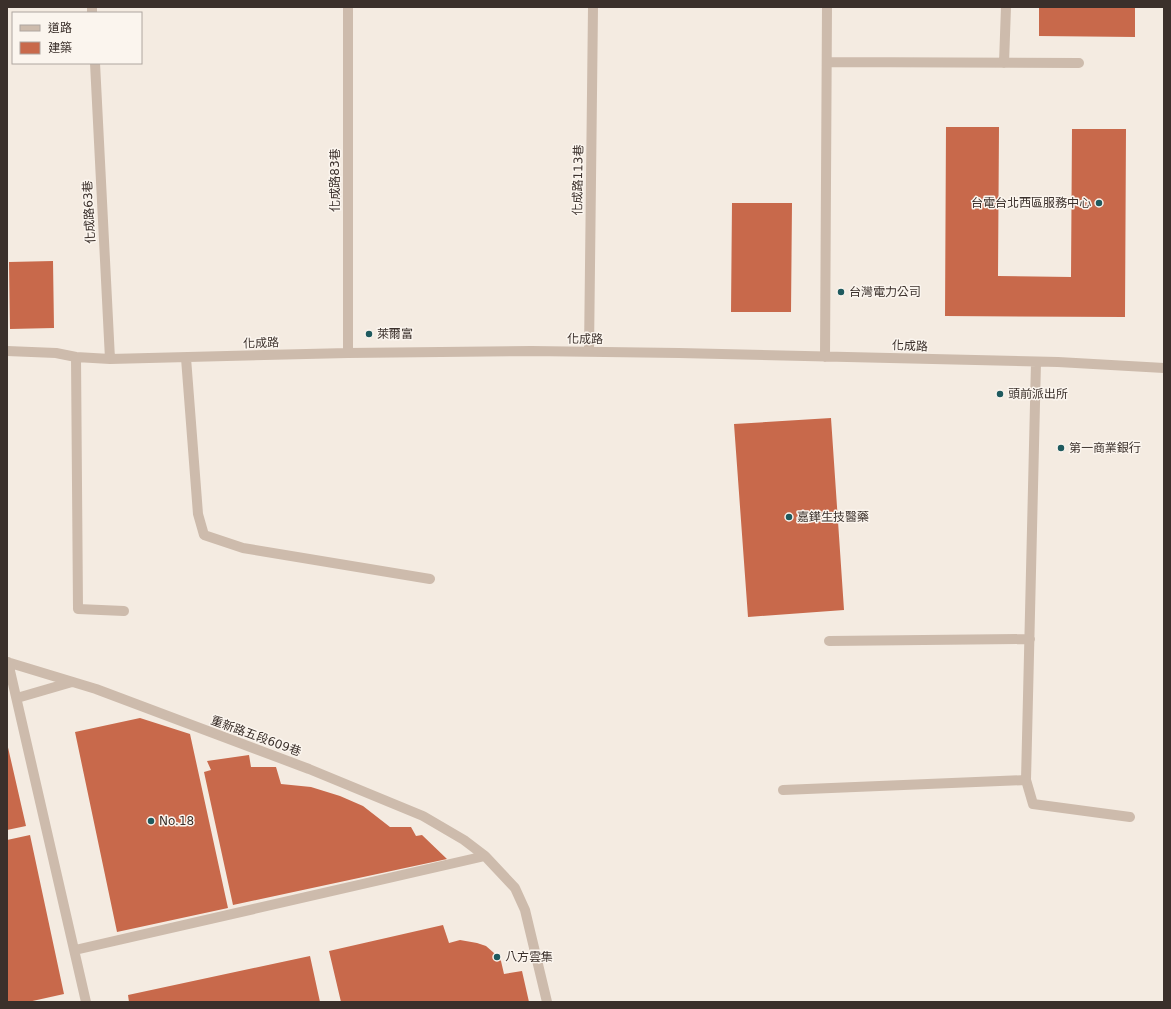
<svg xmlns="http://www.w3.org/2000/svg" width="1171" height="1009" viewBox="0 0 1171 1009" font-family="'DejaVu Sans','Noto Sans TC',sans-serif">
<rect width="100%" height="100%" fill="#f4ebe1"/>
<path fill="#c8694b" d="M 1039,7 L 1135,7 L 1135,37 L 1039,36 Z
M 946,127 L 999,127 L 998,276 L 1071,277 L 1072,129 L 1126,129 L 1125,317 L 945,316 Z
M 732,203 L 792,203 L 791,312 L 731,312 Z
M 53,261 L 54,328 L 10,329 L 9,262 Z
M 831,418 L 844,610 L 748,617 L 734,424 Z
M 140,718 L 190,734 L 228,908 L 117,932 L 75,732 Z
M 7,743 L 26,826 L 7,830 Z
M 249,755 L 251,767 L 276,767 L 281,784 L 311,787 L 340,796 L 363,806 L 390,827 L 411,827 L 416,836 L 422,835 L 447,859 L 233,905 L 204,772 L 211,770 L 207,761 Z
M 30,835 L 64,994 L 28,1002 L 7,1002 L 7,840 Z
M 443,925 L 449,943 L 460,940 L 477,943 L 486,946 L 494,953 L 501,961 L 504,974 L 522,971 L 529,1002 L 341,1002 L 329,951 Z
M 310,956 L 320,1002 L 129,1002 L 128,995 Z"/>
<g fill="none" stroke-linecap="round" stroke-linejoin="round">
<path stroke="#cdbbac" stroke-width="10" d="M 92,7 L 92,13
M 348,7 L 348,353
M 827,62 L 1079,63
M 95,63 L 110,359
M 1004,63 L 1006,7
M 7,351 L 56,353 L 76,357 L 110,359 L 348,353 L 531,351 L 679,353 L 1058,362 L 1164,368
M 589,352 L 593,7
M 76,357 L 78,609 L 124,611
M 825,357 L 827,7
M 186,358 L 198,514 L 204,535 L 243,548 L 430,579
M 1036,362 L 1026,780 L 1033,804 L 1130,817
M 829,641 L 1030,639
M 7,662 L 96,689 L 309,769 L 423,816 L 464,840 L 485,856
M 8,662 L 86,1002
M 17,698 L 72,682
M 783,790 L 1026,780
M 75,950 L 485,856 L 515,888 L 525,910 L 547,1002"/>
</g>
<g fill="#1f5a5e" stroke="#fbf5ee" stroke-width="1.5">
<circle cx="1099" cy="203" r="4"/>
<circle cx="841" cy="292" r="4"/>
<circle cx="369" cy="334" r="4"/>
<circle cx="1000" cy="394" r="4"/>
<circle cx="1061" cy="448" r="4"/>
<circle cx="789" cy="517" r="4"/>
<circle cx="151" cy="821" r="4"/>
<circle cx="497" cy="957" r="4"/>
</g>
<g text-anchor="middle" stroke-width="3" stroke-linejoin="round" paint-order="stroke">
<g font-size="12" fill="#3b302b" stroke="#fbf5ee">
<text transform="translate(335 180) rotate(-90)" y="4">化成路83巷</text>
<text transform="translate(578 180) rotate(-89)" y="4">化成路113巷</text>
<text transform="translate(89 212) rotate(-93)" y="4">化成路63巷</text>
<text transform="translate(585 339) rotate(1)" y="4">化成路</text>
<text transform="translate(261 343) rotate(-2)" y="4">化成路</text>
<text transform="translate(910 346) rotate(2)" y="4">化成路</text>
<text transform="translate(256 736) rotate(20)" y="4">重新路五段609巷</text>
</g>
<g font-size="12" fill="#3b302b" stroke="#fbf5ee" text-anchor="start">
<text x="1091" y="207" text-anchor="end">台電台北西區服務中心</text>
<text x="849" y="296">台灣電力公司</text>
<text x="377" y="338">萊爾富</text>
<text x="1008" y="398">頭前派出所</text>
<text x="1069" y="452">第一商業銀行</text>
<text x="797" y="521">嘉鏵生技醫藥</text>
<text x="159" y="825">No.18</text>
<text x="505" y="961">八方雲集</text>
</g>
</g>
<rect width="1171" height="1009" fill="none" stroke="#3b302b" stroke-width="16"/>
<rect x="12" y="12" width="130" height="52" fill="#fbf5ee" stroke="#aea6a0"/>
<rect x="20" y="25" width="20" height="6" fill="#cdbbac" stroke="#aea6a0"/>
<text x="48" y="32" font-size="12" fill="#3b302b">道路</text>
<rect x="20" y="42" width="20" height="12" fill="#c8694b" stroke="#aea6a0"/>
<text x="48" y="52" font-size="12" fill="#3b302b">建築</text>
</svg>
